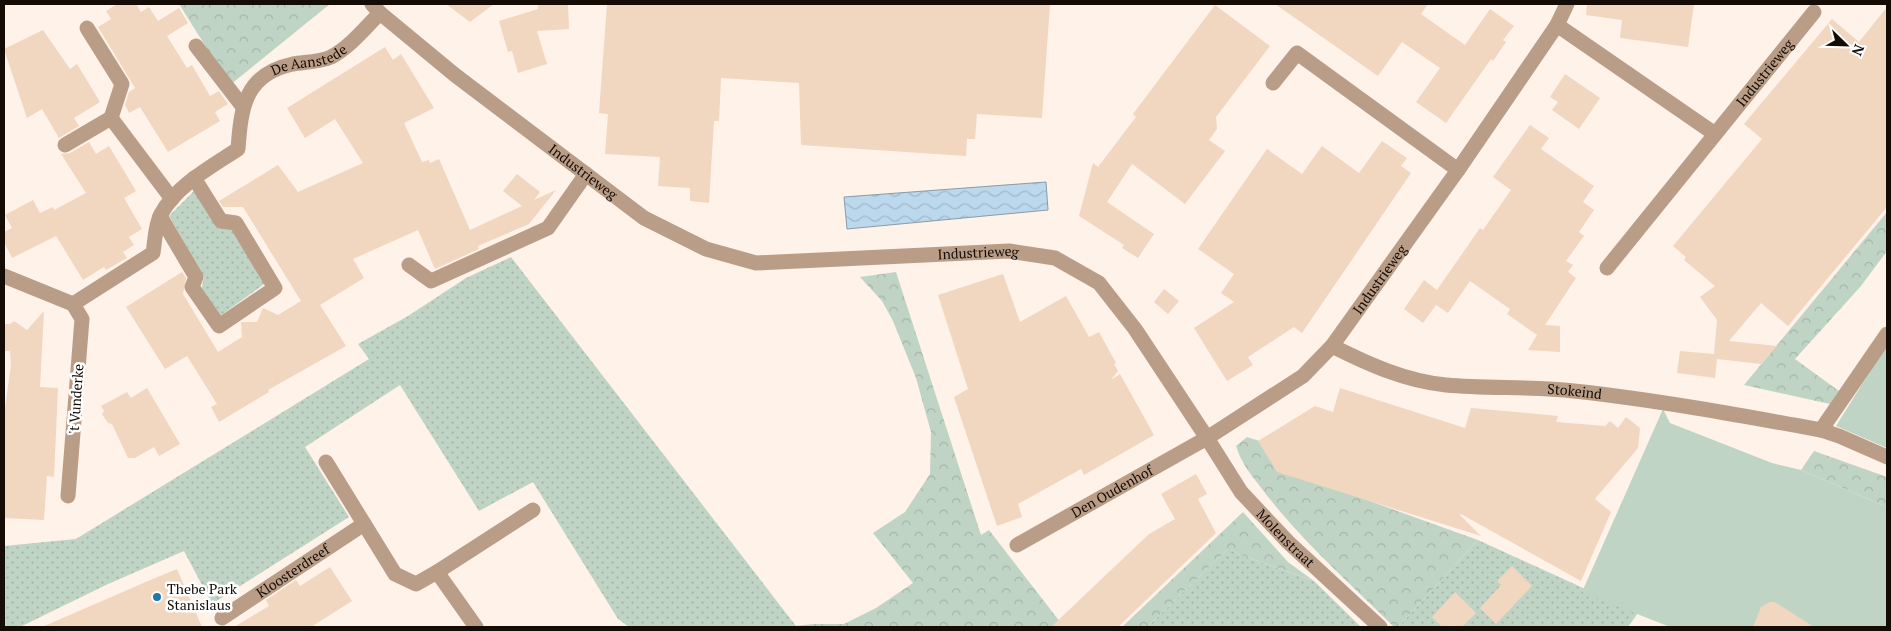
<svg xmlns="http://www.w3.org/2000/svg" width="1891" height="631" viewBox="0 0 1891 631" font-family="'PT Serif',serif">
<defs>
<pattern id="green-dots" width="8" height="8" patternUnits="userSpaceOnUse" patternTransform="scale(1.25)"><rect width="8" height="8" fill="#c0d4c5"/><path d="M2 2h.1M6 6h.1" fill="none" stroke="#a4b5a8" stroke-width="1.8" stroke-linecap="round"/></pattern>
<pattern id="forest-crowns" width="20" height="18" patternUnits="userSpaceOnUse" patternTransform="scale(1.25)"><rect width="20" height="18" fill="#c0d4c5"/><path d="M2 6a3 3 0 1 1 6 0M12 15a3 3 0 1 1 6 0" fill="none" stroke="#a4b5a8"/></pattern>
<pattern id="water-waves" width="16" height="10" patternUnits="userSpaceOnUse" patternTransform="scale(1.25)"><rect width="16" height="10" fill="#bcd8ed"/><path d="M0 5q4-4 8 0t8 0" fill="none" stroke="#a1b8ca"/></pattern>
</defs>
<rect width="100%" height="100%" fill="#fef2e9"/>
<path fill="url(#green-dots)" d="M 194,191 L 232,226 L 267,282 L 220,316 L 201,291 L 204,277 L 169,216 Z
M 511,257 L 796,626 L 629,627 L 618,619 L 533,482 L 479,511 L 400,385 L 305,447 L 349,517 L 212,604 L 184,551 L 108,584 L 20,627 L 4,627 L 4,546 L 76,539 L 369,359 L 358,344 L 408,316 L 466,278 Z
M 1478,540 L 1638,613 L 1628,627 L 1398,627 Z
M 1227,550 L 1231,550 L 1238,554 L 1314,581 L 1361,627 L 1147,627 Z"/>
<path fill="url(#forest-crowns)" d="M 179,4 L 330,4 L 230,85 Z
M 1887,212 L 1887,251 L 1861,286 L 1795,359 L 1839,391 L 1830,404 L 1744,385 Z
M 896,272 L 981,535 L 989,530 L 1064,627 L 785,627 L 814,624 L 844,624 L 876,608 L 913,583 L 873,533 L 905,512 L 930,474 L 931,432 L 916,378 L 893,321 L 882,301 L 860,277 Z
M 1247,437 L 1321,461 L 1314,481 L 1478,540 L 1398,627 L 1394,627 C 1348,581 1298,538 1259,485 C 1250,474 1240,460 1236,446 Z
M 1814,451 L 1887,477 L 1887,507 L 1801,470 Z
M 1243,512 L 1288,562 L 1314,581 L 1238,554 L 1231,550 L 1227,550 L 1147,627 L 1122,627 Z"/>
<path fill="#c0d4c5" d="M 1887,344 L 1887,448 L 1836,426 Z
M 1663,409 L 1670,423 L 1772,463 L 1801,470 L 1887,507 L 1887,627 L 1670,627 L 1582,592 Z"/>
<path fill="url(#water-waves)" stroke="#8a9ba7" d="M 1046,182 L 1048,210 L 847,229 L 844,197 Z"/>
<path fill="#f1d6c0" d="M 117,4 L 136,4 L 141,12 L 149,7 L 158,21 L 179,8 L 188,23 L 167,36 L 187,68 L 192,65 L 210,96 L 219,91 L 228,104 L 215,112 L 220,121 L 168,152 L 140,107 L 129,113 L 125,105 L 129,92 L 135,88 L 98,27 L 111,19 L 106,11 Z
M 446,4 L 494,4 L 470,22 Z
M 538,4 L 568,4 L 569,29 L 537,31 L 547,64 L 518,73 L 512,51 L 508,52 L 499,21 L 538,9 Z
M 607,4 L 1050,4 L 1042,118 L 977,114 L 975,139 L 967,139 L 966,156 L 801,145 L 799,83 L 721,78 L 719,121 L 714,121 L 709,203 L 690,201 L 690,188 L 658,186 L 660,157 L 605,154 L 608,114 L 599,113 Z
M 1275,4 L 1428,4 L 1421,14 L 1465,45 L 1490,9 L 1514,26 L 1503,40 L 1506,42 L 1493,61 L 1491,59 L 1446,123 L 1416,102 L 1440,68 L 1402,42 L 1378,76 Z
M 1587,4 L 1694,4 L 1688,47 L 1620,38 L 1622,20 L 1586,15 Z
M 1215,5 L 1270,46 L 1216,117 L 1217,129 L 1209,140 L 1225,151 L 1185,204 L 1132,164 L 1107,202 L 1154,234 L 1138,258 L 1122,248 L 1124,245 L 1079,216 L 1093,163 L 1098,167 L 1136,117 L 1133,114 Z
M 1887,7 L 1887,207 L 1788,326 L 1761,303 L 1729,341 L 1777,346 L 1761,364 L 1717,359 L 1715,378 L 1677,373 L 1680,351 L 1714,354 L 1717,320 L 1700,297 L 1715,286 L 1684,260 L 1686,257 L 1673,246 L 1762,139 L 1744,124 L 1832,19 L 1859,42 Z
M 43,30 L 70,69 L 77,64 L 100,102 L 74,118 L 79,126 L 59,138 L 42,109 L 27,118 L 4,49 Z
M 385,47 L 393,60 L 401,54 L 434,108 L 404,123 L 422,162 L 429,160 L 430,163 L 439,159 L 470,230 L 522,206 L 503,191 L 517,174 L 540,192 L 534,200 L 556,190 L 529,224 L 478,246 L 479,249 L 435,269 L 418,230 L 353,259 L 364,278 L 320,305 L 346,346 L 268,390 L 269,392 L 219,422 L 211,407 L 217,404 L 187,356 L 165,369 L 126,307 L 182,272 L 186,278 L 183,294 L 218,352 L 242,337 L 241,322 L 257,322 L 263,308 L 278,315 L 301,301 L 243,207 L 223,207 L 219,201 L 278,165 L 298,192 L 363,163 L 335,119 L 305,138 L 287,108 Z
M 1565,74 L 1600,98 L 1579,129 L 1552,110 L 1558,102 L 1550,97 Z
M 1530,125 L 1549,138 L 1541,149 L 1594,186 L 1583,202 L 1594,210 L 1579,232 L 1584,236 L 1566,261 L 1573,265 L 1568,272 L 1576,278 L 1545,325 L 1560,326 L 1560,352 L 1528,350 L 1537,335 L 1507,314 L 1510,309 L 1470,281 L 1448,313 L 1436,305 L 1423,323 L 1404,309 L 1424,280 L 1437,290 L 1480,228 L 1483,230 L 1511,190 L 1493,177 Z
M 1382,141 L 1407,158 L 1401,166 L 1411,173 L 1302,333 L 1294,327 L 1248,357 L 1253,365 L 1227,381 L 1194,328 L 1234,302 L 1221,293 L 1234,274 L 1198,249 L 1267,149 L 1302,174 L 1322,146 L 1359,173 Z
M 89,142 L 96,154 L 109,146 L 136,191 L 124,198 L 142,229 L 129,237 L 134,245 L 123,252 L 127,258 L 106,270 L 104,267 L 83,280 L 56,236 L 12,258 L 4,242 L 4,232 L 12,228 L 5,215 L 33,200 L 40,213 L 53,207 L 54,210 L 86,193 L 61,154 L 70,153 Z
M 1003,274 L 1020,322 L 1066,296 L 1089,337 L 1099,332 L 1116,363 L 1114,364 L 1118,371 L 1111,380 L 1120,374 L 1154,435 L 1084,475 L 1081,469 L 1018,504 L 1022,517 L 997,526 L 954,397 L 968,389 L 938,295 Z
M 1164,289 L 1179,301 L 1168,314 L 1154,302 Z
M 44,311 L 40,387 L 58,388 L 54,477 L 47,476 L 44,520 L 4,518 L 4,415 L 11,365 L 10,351 L 4,351 L 4,324 L 10,324 L 14,321 L 27,330 Z
M 147,388 L 180,444 L 159,456 L 154,447 L 135,458 L 128,458 L 112,424 L 108,423 L 102,414 L 104,411 L 101,406 L 127,392 L 131,398 Z
M 1340,388 L 1465,428 L 1471,408 L 1558,416 L 1556,422 L 1605,426 L 1610,421 L 1618,428 L 1626,417 L 1640,428 L 1638,448 L 1595,499 L 1611,512 L 1581,581 L 1461,514 L 1460,515 L 1481,536 L 1277,472 L 1258,441 L 1315,406 L 1333,412 Z
M 1196,474 L 1207,494 L 1198,499 L 1216,533 L 1118,627 L 1051,627 L 1149,534 L 1175,519 L 1161,494 Z
M 1512,566 L 1532,586 L 1496,624 L 1480,608 L 1501,585 L 1497,581 Z
M 330,567 L 352,601 L 311,627 L 234,627 L 269,606 L 266,600 L 296,580 L 300,586 Z
M 177,569 L 202,627 L 42,627 L 148,581 Z
M 1455,592 L 1476,613 L 1462,627 L 1442,627 L 1432,617 Z
M 1770,602 L 1775,602 L 1814,627 L 1753,627 L 1761,607 Z"/>
<g fill="none" stroke-linecap="round" stroke-linejoin="round">
<g stroke="#ba9d87" stroke-width="15">
<path id="s1" d="M 372,4 L 380,13 L 455,75 L 644,218 L 706,249 L 756,263 L 1009,251 L 1055,258 L 1099,283 L 1135,329 L 1207,438 L 1303,376 L 1332,346 L 1458,170 L 1557,25 L 1567,4"/>
<path d="M 1557,25 L 1715,134"/>
<path d="M 87,28 L 122,84 L 111,118 L 172,199"/>
<path d="M 196,46 L 243,107"/>
<path d="M 1273,83 L 1297,53 L 1458,170"/>
<path d="M 65,145 L 111,118"/>
<path d="M 160,216 L 196,277 L 192,287 L 219,326 L 275,288 L 236,223 L 221,221 L 194,178"/>
<path d="M 409,265 L 431,281 L 548,228 L 586,174"/>
<path id="s2" d="M 1607,268 L 1814,12"/>
<path d="M 4,276 L 73,304 L 82,319 L 68,496"/>
<path id="s3" d="M 73,304 L 153,253 C 155,241 155,225 161,214 C 177,185 211,167 238,149 C 241,107 245,74 293,64 C 305,62 320,62 331,57 C 350,47 365,28 380,13"/>
<path id="s4" d="M 1332,346 C 1368,364 1405,381 1446,385 C 1488,389 1532,386 1574,391 C 1657,400 1739,415 1821,430 L 1839,436 L 1887,457"/>
<path d="M 1821,430 L 1887,334"/>
<path d="M 326,462 L 395,574 L 416,584 L 437,572 L 533,510"/>
<path id="s5" d="M 1017,545 L 1207,438 L 1241,492 L 1288,542 L 1380,627"/>
<path d="M 437,572 L 476,627"/>
<path id="s6" d="M 222,618 L 364,524"/>
</g>
</g>
<circle fill="#2279a8" stroke="#fff" stroke-width="2" cx="157" cy="597" r="5"/>
<g text-anchor="middle" stroke-width="5" stroke-linejoin="round" paint-order="stroke">
<g font-size="14" fill="#140c05" stroke="#fff">
<text dy="5" stroke="none"><textPath href="#s3" startOffset="365">De Aanstede</textPath></text>
<text dy="5" stroke="none"><textPath href="#s2" startOffset="251">Industrieweg</textPath></text>
<text dy="5" stroke="none"><textPath href="#s1" startOffset="270">Industrieweg</textPath></text>
<text dy="5" stroke="none"><textPath href="#s1" startOffset="690">Industrieweg</textPath></text>
<text dy="5" stroke="none"><textPath href="#s1" startOffset="1245">Industrieweg</textPath></text>
<text dy="5" stroke="none"><textPath href="#s4" startOffset="250">Stokeind</textPath></text>
<text transform="translate(76 399) rotate(-86)" y="5">'t Vunderke</text>
<text dy="5" stroke="none"><textPath href="#s5" startOffset="109">Den Oudenhof</textPath></text>
<text dy="5" stroke="none"><textPath href="#s5" startOffset="346">Molenstraat</textPath></text>
<text dy="5" stroke="none"><textPath href="#s6" startOffset="85">Kloosterdreef</textPath></text>
</g>
<g font-size="14" fill="#140c05" stroke="#fff" text-anchor="start">
<text x="167" y="594">Thebe Park<tspan x="167" dy="16">Stanislaus</tspan></text>
</g>
</g>
<rect width="1891" height="631" fill="none" stroke="#140c05" stroke-width="10"/>
<g transform="translate(1846 45) rotate(113)" stroke="#ffffff" stroke-width="4" paint-order="stroke">
<path d="M0-4L9 19L0 12L-9 19Z" fill="#140c05"/>
<text y="-8" font-size="14" font-weight="bold" text-anchor="middle" fill="#140c05">N</text>
</g>
</svg>
